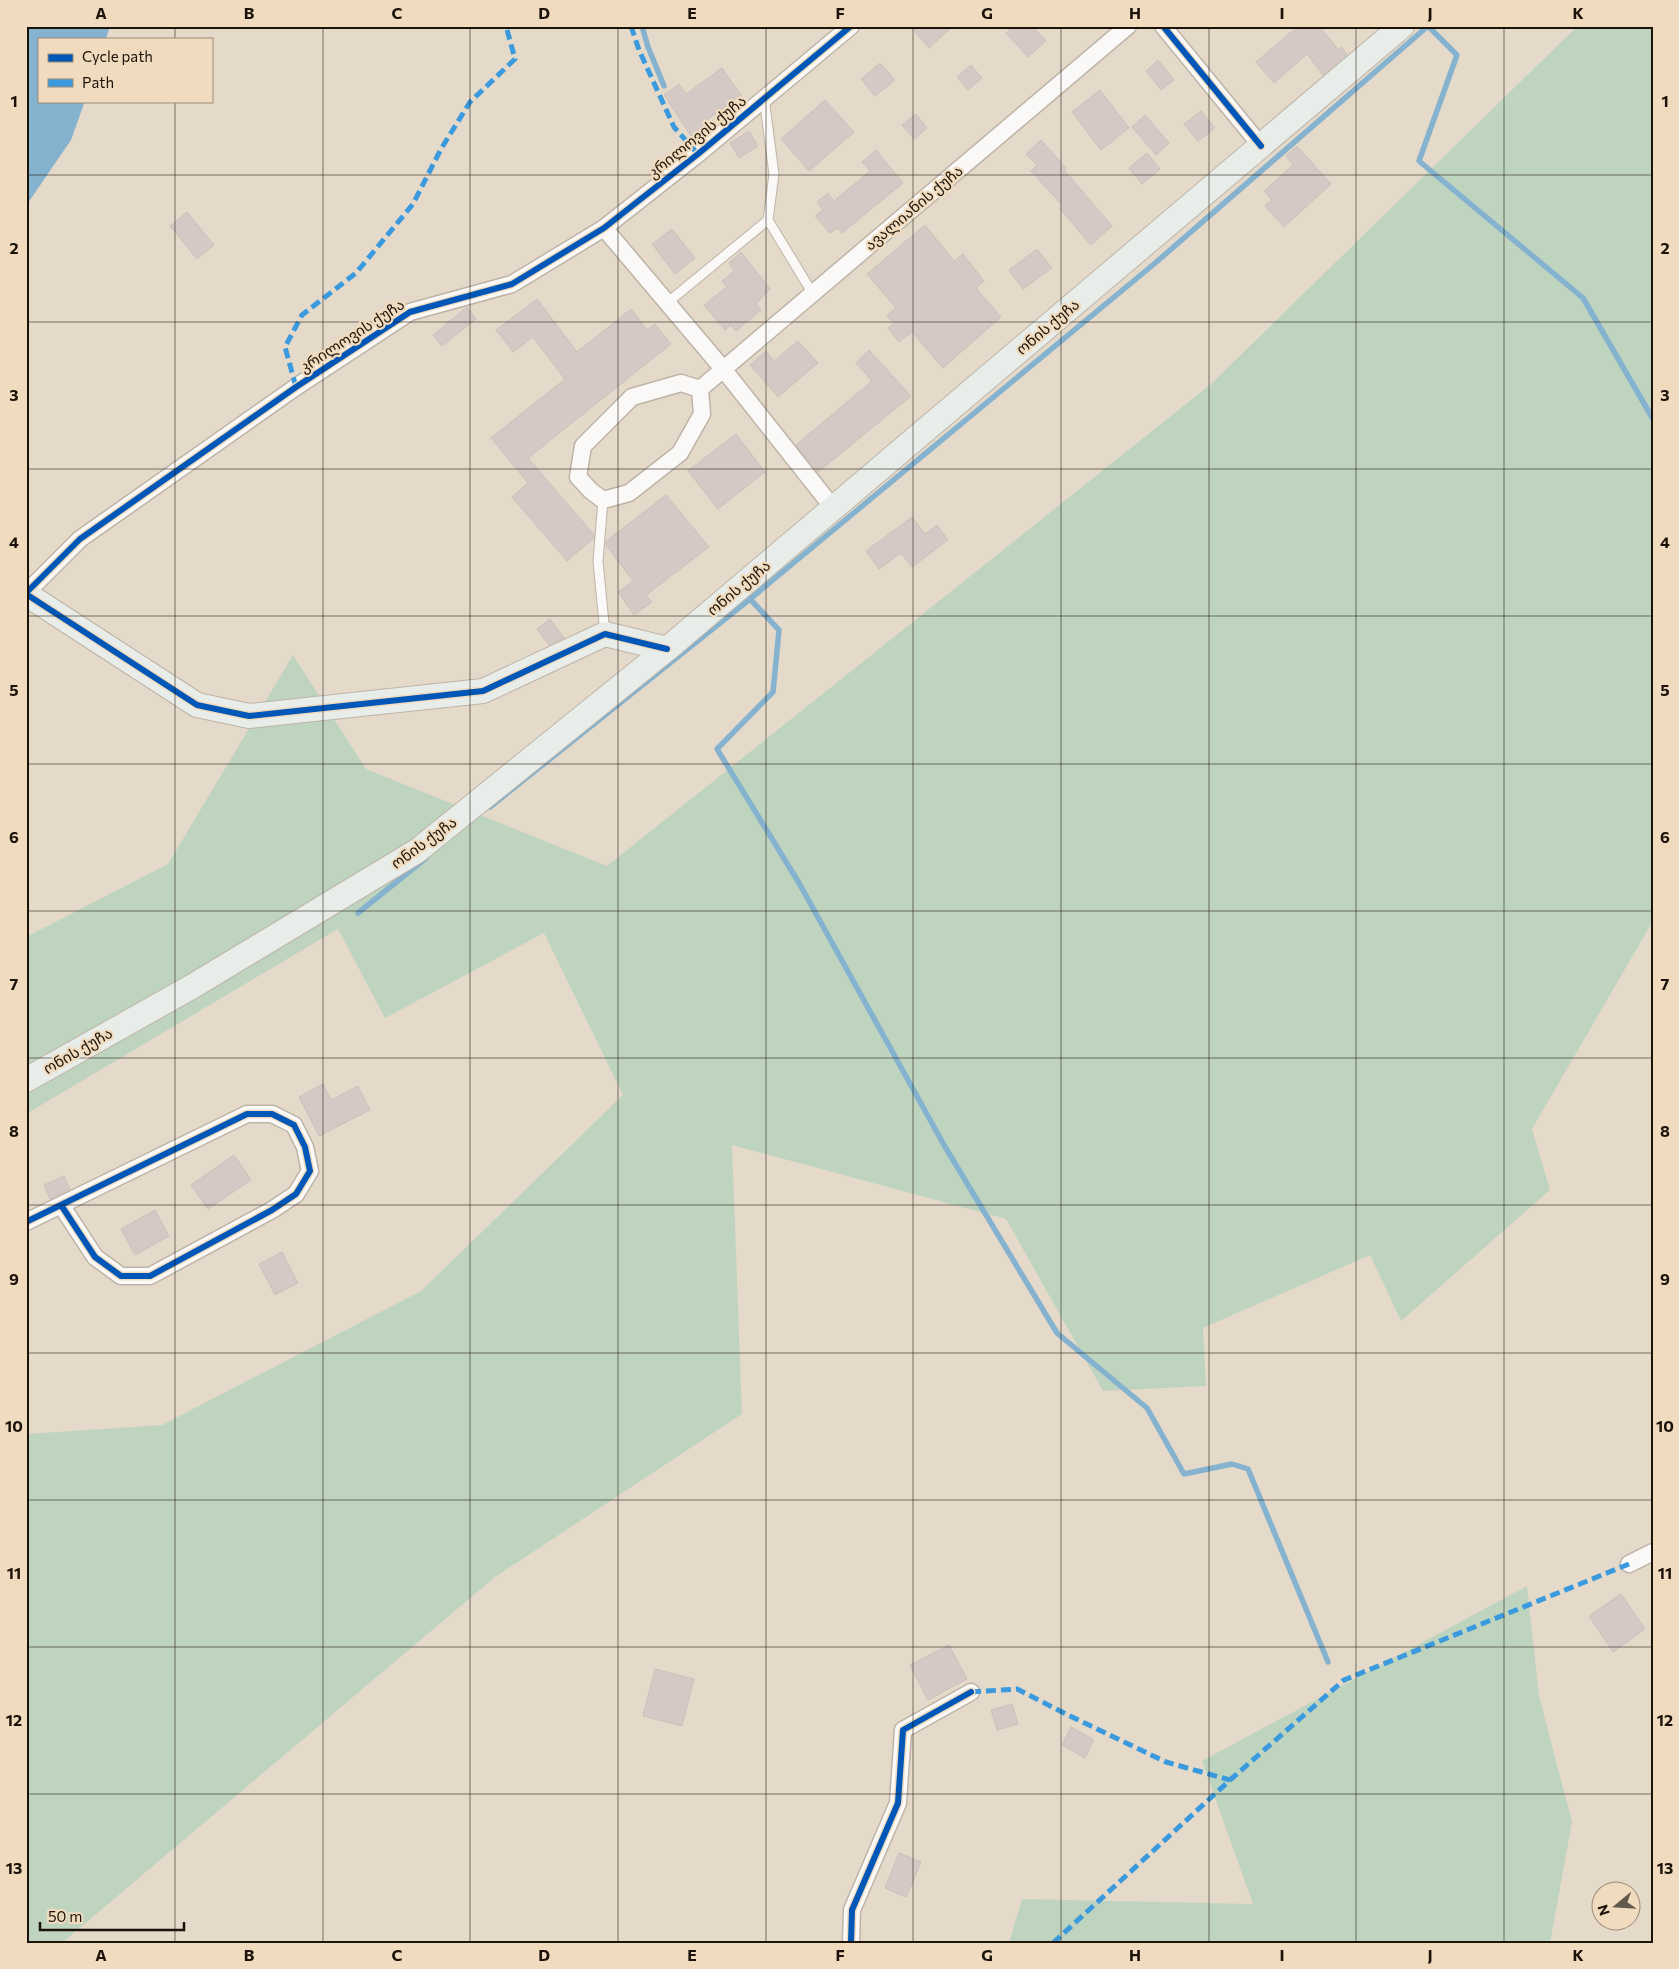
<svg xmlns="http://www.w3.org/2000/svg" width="1679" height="1969" viewBox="0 0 1679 1969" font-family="Commissioner,'Noto Sans Georgian',sans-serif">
<rect width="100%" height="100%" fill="#e5daca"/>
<path fill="#bfd4bf" d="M 1578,26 L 1653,26 L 1653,921 L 1532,1129 L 1550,1190 L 1401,1321 L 1370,1255 L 1203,1328 L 1206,1386 L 1103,1391 L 1006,1219 L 732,1145 L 742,1414 L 495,1577 L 62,1943 L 26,1943 L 26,1434 L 162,1425 L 421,1291 L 623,1095 L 544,933 L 385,1018 L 338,929 L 26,1114 L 26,937 L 168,864 L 293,655 L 366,769 L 607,866 L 1211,384 L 1558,45 Z
M 1527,1586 L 1539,1696 L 1572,1822 L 1550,1943 L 1009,1943 L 1022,1899 L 1253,1904 L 1202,1761 Z"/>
<path fill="#84b2cf" d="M 26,26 L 110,26 L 106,39 L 39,39 L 39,101 L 85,101 L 71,140 L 28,203 L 26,211 Z"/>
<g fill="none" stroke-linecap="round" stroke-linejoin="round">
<path stroke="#84b2cf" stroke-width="5.5" d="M 642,26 L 648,47 L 664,86
M 1428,26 L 1457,55 L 1419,161 L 1583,298 L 1653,419
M 750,599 L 779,630 L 773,692 L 717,749 L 799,883 L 944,1145 L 1057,1333 L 1147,1408 L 1184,1474 L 1232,1464 L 1248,1469 L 1328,1662
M 490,807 L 750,599 L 1154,264 L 1428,26
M 358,913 L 426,858"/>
</g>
<path fill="#d5c9c5" stroke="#cbc0bc" d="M 910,26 L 953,26 L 929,48 Z
M 1013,26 L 1032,26 L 1046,41 L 1028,57 L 1006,33 Z
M 1298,26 L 1319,26 L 1338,49 L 1341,47 L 1347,54 L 1323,75 L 1307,54 L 1274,83 L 1256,62 Z
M 1158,60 L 1174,80 L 1161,90 L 1146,71 Z
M 880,63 L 895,80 L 875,96 L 861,79 Z
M 971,65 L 982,78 L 968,90 L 957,77 Z
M 722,68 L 741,95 L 704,122 L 707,125 L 691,136 L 664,95 L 679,84 L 686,94 Z
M 1100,90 L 1129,128 L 1101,150 L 1072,112 Z
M 825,100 L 854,132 L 809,171 L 781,139 Z
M 1201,111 L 1215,128 L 1198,141 L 1184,124 Z
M 916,114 L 927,128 L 914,139 L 902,125 Z
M 1145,115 L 1169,143 L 1156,155 L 1132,127 Z
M 749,131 L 758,146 L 739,158 L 730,143 Z
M 1041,140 L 1066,168 L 1064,170 L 1112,226 L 1091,245 L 1060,209 L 1063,206 L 1031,171 L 1037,165 L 1026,154 Z
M 1297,146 L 1331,184 L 1284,227 L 1265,206 L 1272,200 L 1264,191 L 1293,165 L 1286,156 Z
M 876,150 L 903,183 L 842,233 L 837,228 L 830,233 L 815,216 L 823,210 L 817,202 L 828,193 L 834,201 L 870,171 L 862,162 Z
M 1147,153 L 1160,169 L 1142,184 L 1129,168 Z
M 187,212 L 214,245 L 197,259 L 170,226 Z
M 925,225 L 954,261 L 963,254 L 984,281 L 976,288 L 1001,317 L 943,368 L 912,332 L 899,342 L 888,328 L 894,324 L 887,315 L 896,308 L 867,274 Z
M 672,229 L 695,258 L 675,274 L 652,244 Z
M 1037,249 L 1052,268 L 1023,289 L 1009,270 Z
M 741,252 L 770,289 L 756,304 L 761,310 L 736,331 L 731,325 L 725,330 L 704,305 L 727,287 L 722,281 L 734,271 L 729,263 Z
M 537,299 L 577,352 L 631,309 L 647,330 L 655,324 L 671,344 L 528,458 L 594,535 L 594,538 L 567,561 L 512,497 L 528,483 L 491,438 L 565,379 L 533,337 L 513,352 L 496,330 Z
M 467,307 L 476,319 L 442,346 L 433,335 Z
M 798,341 L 818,363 L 778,397 L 750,365 L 766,351 L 774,361 Z
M 869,350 L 911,396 L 818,472 L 796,445 L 872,381 L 856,363 Z
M 736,434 L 765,472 L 718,509 L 688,471 Z
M 666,495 L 709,547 L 646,595 L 652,602 L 634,615 L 618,592 L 633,581 L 606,545 L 606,541 Z
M 912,517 L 925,534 L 937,525 L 948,540 L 912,567 L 901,553 L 879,569 L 866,551 Z
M 550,619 L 564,638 L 549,645 L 537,629 Z
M 323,1084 L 331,1100 L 358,1086 L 370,1110 L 319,1136 L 299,1097 Z
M 234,1155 L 251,1180 L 208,1209 L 191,1185 Z
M 64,1176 L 70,1189 L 50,1199 L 44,1185 Z
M 155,1210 L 169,1236 L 135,1255 L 121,1229 Z
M 282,1252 L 298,1283 L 275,1295 L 259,1264 Z
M 1621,1594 L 1645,1629 L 1613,1652 L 1589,1616 Z
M 949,1645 L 967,1679 L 928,1700 L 910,1665 Z
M 655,1669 L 694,1679 L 682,1726 L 643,1716 Z
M 1012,1704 L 1018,1724 L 997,1730 L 991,1710 Z
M 1071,1727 L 1094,1740 L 1085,1758 L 1062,1745 Z
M 899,1853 L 921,1862 L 906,1897 L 885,1888 Z"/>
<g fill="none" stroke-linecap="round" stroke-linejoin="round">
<defs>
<path id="lane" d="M 764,98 L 774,174 L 768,220 L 813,294
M 667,303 L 768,220
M 603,500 L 598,561 L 605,634"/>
<path id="street" d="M 1163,26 L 1261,146
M 604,228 L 724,370 L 834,509
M 700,389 L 702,414 L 680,453 L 629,493 L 603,500 L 591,491 L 578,477 L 583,446 L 632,397 L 681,383 L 700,389 L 1128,26
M 26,593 L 80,539 L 296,387 L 410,312 L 512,284 L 604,228 L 698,154 L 851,26
M 26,1222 L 247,1114 L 272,1114 L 294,1125 L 305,1147 L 310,1171 L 296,1194 L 272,1210 L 150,1276 L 121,1276 L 95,1257 L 61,1205
M 1629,1564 L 1653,1552
M 851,1943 L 852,1910 L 898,1803 L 903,1730 L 971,1692"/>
<path id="secondary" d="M 26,594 L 197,705 L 249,716 L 483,691 L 605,634 L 667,649
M 26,1080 L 193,986 L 417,851 L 667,649 L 1402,26"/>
</defs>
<use href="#lane" stroke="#bdb4a7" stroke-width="11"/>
<use href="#street" stroke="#bdb4a7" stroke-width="19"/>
<use href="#secondary" stroke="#bdb4a7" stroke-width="26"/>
<use href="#lane" stroke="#fbf9f7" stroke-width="9"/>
<use href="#street" stroke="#fbf9f7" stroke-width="16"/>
<use href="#secondary" stroke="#e9edea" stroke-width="24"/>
<path stroke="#3b9add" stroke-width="5" stroke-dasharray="10 5" stroke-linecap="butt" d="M 631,26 L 639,50 L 674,127 L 698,154
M 296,387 L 285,347 L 302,315 L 356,273 L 413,204 L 441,149 L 470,102 L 515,59 L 506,26
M 971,1692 L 1017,1689 L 1066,1714 L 1166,1762 L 1230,1780
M 1053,1943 L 1230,1780 L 1344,1680 L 1629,1564"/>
<defs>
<path id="cycleway" d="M 1163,26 L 1261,146
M 26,593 L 80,539 L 296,387 L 410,312 L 512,284 L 604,228 L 698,154 L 851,26
M 26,594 L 197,705 L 249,716 L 483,691 L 605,634 L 667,649
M 26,1222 L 247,1114 L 272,1114 L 294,1125 L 305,1147 L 310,1171 L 296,1194 L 272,1210 L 150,1276 L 121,1276 L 95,1257 L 61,1205
M 851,1943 L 852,1910 L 898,1803 L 903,1730 L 971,1692"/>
</defs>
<use href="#cycleway" stroke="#f0dbbf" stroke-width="9"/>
<use href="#cycleway" stroke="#0057b8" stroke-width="6"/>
</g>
<path fill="none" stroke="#1b1309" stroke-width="1" stroke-opacity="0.55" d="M 175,26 L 175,39M 323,26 L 323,1943M 470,26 L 470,1943M 618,26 L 618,1943M 766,26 L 766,1943M 913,26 L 913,1943M 1061,26 L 1061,1943M 1209,26 L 1209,1943M 1356,26 L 1356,1943M 1504,26 L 1504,1943M 175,101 L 175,1943M 26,175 L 1653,175M 26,322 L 1653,322M 26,469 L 1653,469M 26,616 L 1653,616M 26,764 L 1653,764M 26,911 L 1653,911M 26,1058 L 1653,1058M 26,1205 L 1653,1205M 26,1353 L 1653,1353M 26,1500 L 1653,1500M 26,1647 L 1653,1647M 26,1794 L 1653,1794"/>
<g text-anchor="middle" stroke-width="4.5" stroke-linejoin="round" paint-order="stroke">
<g font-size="15" fill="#1b1309" stroke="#f0dbbf">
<text transform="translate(697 137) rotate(-39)" y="5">კრილოვის ქუჩა</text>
<text transform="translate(914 208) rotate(-40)" y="5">ავალიანის ქუჩა</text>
<text transform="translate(1048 327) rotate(-40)" y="5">ონის ქუჩა</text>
<text transform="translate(352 336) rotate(-33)" y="5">კრილოვის ქუჩა</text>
<text transform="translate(739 588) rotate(-40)" y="5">ონის ქუჩა</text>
<text transform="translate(424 843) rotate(-36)" y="5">ონის ქუჩა</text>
<text transform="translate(78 1051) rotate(-30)" y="5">ონის ქუჩა</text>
</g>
</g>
<rect width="1679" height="1969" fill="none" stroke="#f0dbbf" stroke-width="55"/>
<rect x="38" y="38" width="175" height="65" fill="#f0dbbf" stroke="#9b8b76"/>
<rect x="48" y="54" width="25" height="8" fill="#0057b8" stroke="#9b8b76"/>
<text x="82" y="62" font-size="15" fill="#1b1309">Cycle path</text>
<rect x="48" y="79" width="25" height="8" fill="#3b9add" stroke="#9b8b76"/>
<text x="82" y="88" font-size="15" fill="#1b1309">Path</text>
<g transform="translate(1616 1906) rotate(252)"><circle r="24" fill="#f0dbbf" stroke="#9b8b76"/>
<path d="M0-4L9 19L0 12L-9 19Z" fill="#62594d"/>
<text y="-8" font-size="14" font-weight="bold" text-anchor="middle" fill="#1b1309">N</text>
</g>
<path d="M40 1922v8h144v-8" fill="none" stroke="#1b1309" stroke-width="2.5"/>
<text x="48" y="1922" font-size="15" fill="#1b1309" stroke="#f0dbbf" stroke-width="4" paint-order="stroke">50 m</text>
<rect x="28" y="28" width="1624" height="1914" fill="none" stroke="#1b1309" stroke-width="2"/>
<g font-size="16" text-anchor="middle" font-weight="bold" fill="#1b1309">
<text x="101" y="19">A</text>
<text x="249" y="19">B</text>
<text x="397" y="19">C</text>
<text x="544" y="19">D</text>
<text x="692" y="19">E</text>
<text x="840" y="19">F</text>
<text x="987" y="19">G</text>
<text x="1135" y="19">H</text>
<text x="1282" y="19">I</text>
<text x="1430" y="19">J</text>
<text x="1578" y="19">K</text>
<text x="14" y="107">1</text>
<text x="1665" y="107">1</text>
<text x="14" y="254">2</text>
<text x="1665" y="254">2</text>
<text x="14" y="401">3</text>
<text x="1665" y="401">3</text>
<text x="14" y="548">4</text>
<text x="1665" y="548">4</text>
<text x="14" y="696">5</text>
<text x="1665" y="696">5</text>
<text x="14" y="843">6</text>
<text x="1665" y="843">6</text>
<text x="14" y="990">7</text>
<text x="1665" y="990">7</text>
<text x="14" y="1137">8</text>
<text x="1665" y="1137">8</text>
<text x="14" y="1285">9</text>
<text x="1665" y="1285">9</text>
<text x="14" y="1432">10</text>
<text x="1665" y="1432">10</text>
<text x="14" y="1579">11</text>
<text x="1665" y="1579">11</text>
<text x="14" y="1726">12</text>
<text x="1665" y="1726">12</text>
<text x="14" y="1874">13</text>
<text x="1665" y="1874">13</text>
<text x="101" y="1961">A</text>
<text x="249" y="1961">B</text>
<text x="397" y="1961">C</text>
<text x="544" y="1961">D</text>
<text x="692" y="1961">E</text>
<text x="840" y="1961">F</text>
<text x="987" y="1961">G</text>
<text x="1135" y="1961">H</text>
<text x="1282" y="1961">I</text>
<text x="1430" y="1961">J</text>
<text x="1578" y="1961">K</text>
</g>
</svg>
